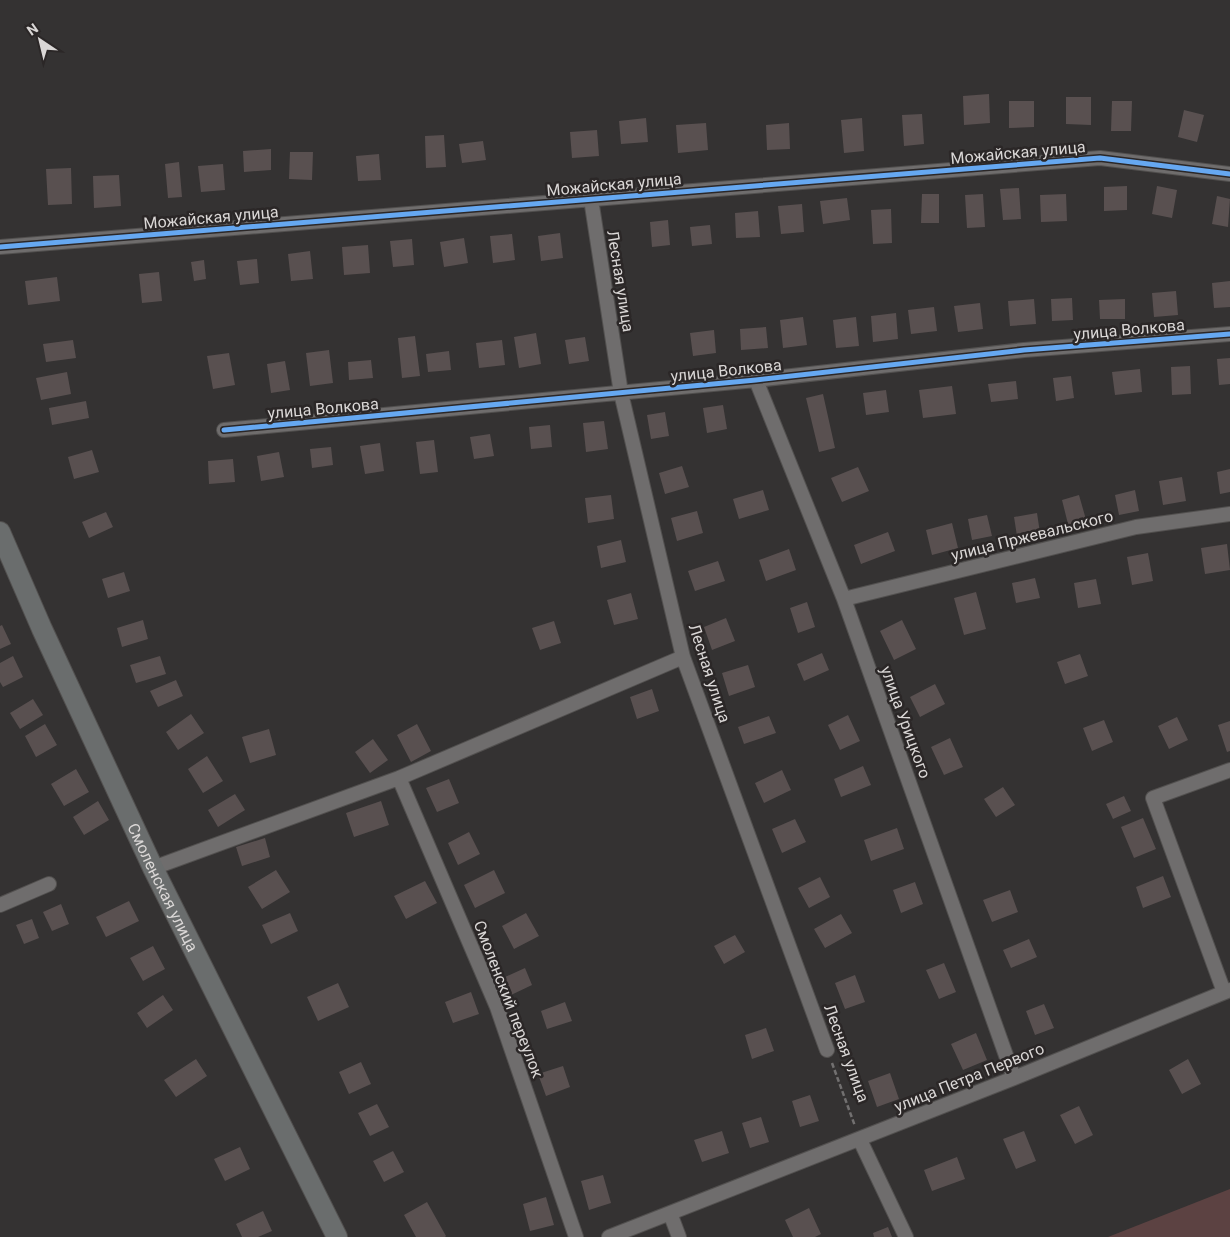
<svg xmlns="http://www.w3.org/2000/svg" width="1230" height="1237" viewBox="0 0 1230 1237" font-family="Roboto,sans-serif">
<rect width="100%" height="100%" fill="#343232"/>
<path fill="#5c4242" d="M 1230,1189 L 1230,1237 L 1108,1237 Z"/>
<path fill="#595050" d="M 989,94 L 990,123 L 964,125 L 963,96 Z
M 1066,97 L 1091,97 L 1091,125 L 1066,124 Z
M 1009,101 L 1034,101 L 1034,127 L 1009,128 Z
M 1112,101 L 1132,101 L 1131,131 L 1111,131 Z
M 1184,110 L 1204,115 L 1197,142 L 1178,137 Z
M 922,114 L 924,144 L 904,146 L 902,115 Z
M 646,118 L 648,142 L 621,144 L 619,121 Z
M 862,118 L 864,151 L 844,153 L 841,120 Z
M 706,123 L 708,150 L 678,153 L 676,125 Z
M 789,123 L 790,149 L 767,150 L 766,125 Z
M 597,130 L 599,156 L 572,158 L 570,132 Z
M 444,135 L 446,167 L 426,168 L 425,136 Z
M 483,141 L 486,160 L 462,163 L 459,144 Z
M 271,149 L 271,170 L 244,172 L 243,151 Z
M 290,152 L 313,152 L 312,180 L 289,179 Z
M 379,154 L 381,180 L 358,181 L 356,156 Z
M 179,162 L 182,197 L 168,198 L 165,164 Z
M 223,164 L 225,190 L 201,192 L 198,166 Z
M 71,168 L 72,204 L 48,205 L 46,169 Z
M 119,175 L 121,206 L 94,208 L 93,176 Z
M 1127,186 L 1127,210 L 1104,211 L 1104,187 Z
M 1157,186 L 1177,190 L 1172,218 L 1152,214 Z
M 1019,188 L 1021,219 L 1003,220 L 1000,189 Z
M 922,194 L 939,194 L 939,223 L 921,223 Z
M 983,194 L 985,227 L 967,228 L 965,195 Z
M 1066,194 L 1067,221 L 1041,222 L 1040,195 Z
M 1217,196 L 1230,199 L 1228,227 L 1212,224 Z
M 847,198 L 850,220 L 823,224 L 820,201 Z
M 802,204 L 804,232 L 781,234 L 778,206 Z
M 891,209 L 892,243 L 873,244 L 871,210 Z
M 758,211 L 760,237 L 736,238 L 735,213 Z
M 668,220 L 670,245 L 652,247 L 650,222 Z
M 710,225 L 712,244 L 692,246 L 690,227 Z
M 560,233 L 563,258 L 541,261 L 538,236 Z
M 512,234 L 515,260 L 493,263 L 490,236 Z
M 464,238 L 468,263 L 444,267 L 440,242 Z
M 412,239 L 414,265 L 393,267 L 390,241 Z
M 368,245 L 370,273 L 344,275 L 342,247 Z
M 310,251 L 313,279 L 291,281 L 288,254 Z
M 257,259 L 259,283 L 240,285 L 237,261 Z
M 204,260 L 206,279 L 194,281 L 191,262 Z
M 159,272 L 162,301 L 142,303 L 139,274 Z
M 57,277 L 60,301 L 28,305 L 25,281 Z
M 1230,281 L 1230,307 L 1214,308 L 1212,283 Z
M 1176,291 L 1178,315 L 1154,317 L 1152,293 Z
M 1072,298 L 1073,320 L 1052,321 L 1051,299 Z
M 1034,299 L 1036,324 L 1010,326 L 1008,301 Z
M 1125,299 L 1125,319 L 1100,319 L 1099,300 Z
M 980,303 L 983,329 L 958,332 L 954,306 Z
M 934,307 L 937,331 L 911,334 L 908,310 Z
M 896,313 L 898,339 L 873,342 L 871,316 Z
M 803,317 L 807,345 L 783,348 L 780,320 Z
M 856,317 L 859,346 L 836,348 L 833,320 Z
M 766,327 L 768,348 L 741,350 L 740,329 Z
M 714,330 L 716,353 L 693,356 L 690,333 Z
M 536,333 L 541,364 L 519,368 L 514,337 Z
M 415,336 L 420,376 L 402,378 L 398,338 Z
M 585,337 L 589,361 L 569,364 L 565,340 Z
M 73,340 L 76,358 L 46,362 L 43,344 Z
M 502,340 L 505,365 L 479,368 L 476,343 Z
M 329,350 L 333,383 L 310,386 L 306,353 Z
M 449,351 L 451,370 L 428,372 L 426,354 Z
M 229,353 L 235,385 L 213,389 L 207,356 Z
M 1230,358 L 1230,384 L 1219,385 L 1217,359 Z
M 371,360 L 373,378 L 349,380 L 348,362 Z
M 285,361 L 290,390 L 271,393 L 267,364 Z
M 1190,366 L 1191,394 L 1172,395 L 1171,367 Z
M 1140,369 L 1142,392 L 1115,395 L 1112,372 Z
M 67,372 L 71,394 L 41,400 L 36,378 Z
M 1071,376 L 1074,398 L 1056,401 L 1053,378 Z
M 1016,381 L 1018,399 L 991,402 L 988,384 Z
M 952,386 L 956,414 L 923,418 L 919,390 Z
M 886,390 L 889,412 L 866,415 L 863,393 Z
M 823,394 L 835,448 L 819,452 L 806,398 Z
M 86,401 L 89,418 L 52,425 L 49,408 Z
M 723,405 L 727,429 L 707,433 L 703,408 Z
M 665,412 L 669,436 L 651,439 L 647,415 Z
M 604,421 L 608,449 L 586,452 L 583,423 Z
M 550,425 L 552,447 L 531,449 L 529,427 Z
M 490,434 L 494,456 L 474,459 L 470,437 Z
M 434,440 L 438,472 L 420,474 L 416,442 Z
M 380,443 L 384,471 L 365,474 L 360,446 Z
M 331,447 L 333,465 L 312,468 L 310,449 Z
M 92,450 L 99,472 L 74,479 L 68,457 Z
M 279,452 L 284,477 L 261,481 L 257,456 Z
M 233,459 L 235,482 L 209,484 L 208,461 Z
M 682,466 L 689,487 L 665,494 L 659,473 Z
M 858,467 L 869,491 L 842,502 L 831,478 Z
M 1230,469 L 1230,492 L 1220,494 L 1217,472 Z
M 1182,477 L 1186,501 L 1163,505 L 1159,481 Z
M 763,490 L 769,510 L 739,519 L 733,499 Z
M 1135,490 L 1139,511 L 1119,515 L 1115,495 Z
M 611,495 L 614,519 L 588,523 L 585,498 Z
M 1079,495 L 1087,523 L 1069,528 L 1062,500 Z
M 697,511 L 703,533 L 677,541 L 671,518 Z
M 106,512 L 113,527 L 89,538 L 82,522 Z
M 1037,513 L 1040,533 L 1017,536 L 1014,517 Z
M 987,515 L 992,536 L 972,540 L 968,519 Z
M 952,523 L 958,548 L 932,555 L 926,530 Z
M 888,532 L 895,551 L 861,564 L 854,545 Z
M 621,540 L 626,562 L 601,568 L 597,546 Z
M 1227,544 L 1230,570 L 1205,574 L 1201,548 Z
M 789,549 L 796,570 L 766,581 L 759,560 Z
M 1148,553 L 1153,581 L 1132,585 L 1127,557 Z
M 718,561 L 725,581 L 695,591 L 688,571 Z
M 124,572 L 130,591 L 108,598 L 102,579 Z
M 1035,578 L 1040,598 L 1016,603 L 1012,583 Z
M 1096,579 L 1101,604 L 1078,608 L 1074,583 Z
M 976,592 L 986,629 L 964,635 L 954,598 Z
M 631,593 L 638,619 L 614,625 L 607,600 Z
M 807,602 L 815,627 L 798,633 L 790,608 Z
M 726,618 L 735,641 L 712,650 L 704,627 Z
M 143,620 L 148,639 L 122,647 L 117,628 Z
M 902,620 L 916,649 L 894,660 L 880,631 Z
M 554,621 L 561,643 L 540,650 L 532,628 Z
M 2,625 L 11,644 L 0,649 L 0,626 Z
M 822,653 L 829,670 L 804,681 L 797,664 Z
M 1080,654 L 1088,676 L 1065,684 L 1057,662 Z
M 13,656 L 23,677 L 3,687 L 0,682 L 0,663 Z
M 160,656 L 166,674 L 136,683 L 130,665 Z
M 748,665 L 755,687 L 729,696 L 722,673 Z
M 176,680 L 183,696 L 158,707 L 150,691 Z
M 935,684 L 945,704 L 920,717 L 910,697 Z
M 652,689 L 659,711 L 637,719 L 630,697 Z
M 33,699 L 43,715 L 20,729 L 10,713 Z
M 191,714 L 204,733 L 178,750 L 166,732 Z
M 848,715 L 860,741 L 840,750 L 828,725 Z
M 769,716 L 776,733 L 744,744 L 738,727 Z
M 1177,717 L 1188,740 L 1169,749 L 1158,726 Z
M 1104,720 L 1113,742 L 1092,751 L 1083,728 Z
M 1230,721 L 1230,751 L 1227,752 L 1218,725 Z
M 45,724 L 57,745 L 36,757 L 25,736 Z
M 417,724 L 431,751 L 411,762 L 397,735 Z
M 269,729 L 276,755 L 250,763 L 242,737 Z
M 950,738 L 963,767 L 944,775 L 931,747 Z
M 373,739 L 388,760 L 370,773 L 355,752 Z
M 207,756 L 223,781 L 203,793 L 188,769 Z
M 863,766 L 871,785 L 841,797 L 834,779 Z
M 76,769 L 89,792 L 64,806 L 51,784 Z
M 782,770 L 791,790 L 764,803 L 755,783 Z
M 449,779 L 459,803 L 437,812 L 426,788 Z
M 1003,787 L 1015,805 L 996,817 L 984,799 Z
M 235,794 L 245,810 L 218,827 L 208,810 Z
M 1124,796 L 1131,811 L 1113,819 L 1106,804 Z
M 98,801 L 109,820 L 84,835 L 73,817 Z
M 381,801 L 389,825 L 354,837 L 346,813 Z
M 1143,818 L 1156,849 L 1134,858 L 1121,827 Z
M 795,819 L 806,842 L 782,853 L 772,829 Z
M 897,828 L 904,849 L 871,861 L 864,840 Z
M 469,832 L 480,854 L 458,865 L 448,843 Z
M 265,838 L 270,857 L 242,866 L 236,847 Z
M 276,870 L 290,892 L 262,909 L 248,887 Z
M 494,870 L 505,893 L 475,908 L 464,885 Z
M 1163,876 L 1171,897 L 1143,908 L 1136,887 Z
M 820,877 L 830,897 L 809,908 L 798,888 Z
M 425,881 L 437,903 L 406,919 L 394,896 Z
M 915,882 L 923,904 L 901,913 L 893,890 Z
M 1010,890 L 1018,912 L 992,922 L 983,900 Z
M 129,901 L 139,921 L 106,937 L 96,917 Z
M 61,904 L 69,924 L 52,931 L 43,912 Z
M 290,913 L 298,931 L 271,944 L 262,925 Z
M 526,913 L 539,936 L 514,949 L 502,926 Z
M 841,914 L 852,933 L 825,948 L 814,929 Z
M 32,919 L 39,938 L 24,944 L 16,925 Z
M 735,935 L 745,952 L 724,964 L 714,946 Z
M 1029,939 L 1037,957 L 1011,968 L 1003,950 Z
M 153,946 L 165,969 L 143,981 L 130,958 Z
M 944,963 L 956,992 L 939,999 L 926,970 Z
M 525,968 L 532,985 L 511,995 L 503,978 Z
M 855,975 L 865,1002 L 845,1009 L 835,983 Z
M 338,983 L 349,1007 L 318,1021 L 307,997 Z
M 471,992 L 479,1014 L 453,1023 L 445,1002 Z
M 163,995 L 173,1010 L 147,1028 L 137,1013 Z
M 565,1002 L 572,1021 L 547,1029 L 541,1011 Z
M 1044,1004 L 1054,1028 L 1035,1035 L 1026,1011 Z
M 766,1028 L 774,1051 L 752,1059 L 745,1035 Z
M 976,1033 L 987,1060 L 963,1070 L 951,1044 Z
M 196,1059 L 207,1076 L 176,1097 L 164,1080 Z
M 1188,1059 L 1201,1084 L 1182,1094 L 1169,1070 Z
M 361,1062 L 371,1084 L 349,1094 L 339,1072 Z
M 563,1066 L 570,1087 L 546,1096 L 538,1074 Z
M 890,1073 L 899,1099 L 877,1107 L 868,1081 Z
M 810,1095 L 819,1121 L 800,1127 L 792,1101 Z
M 377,1104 L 389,1127 L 370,1136 L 358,1113 Z
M 1079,1106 L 1093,1135 L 1075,1144 L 1060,1115 Z
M 761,1117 L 769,1142 L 750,1148 L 742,1123 Z
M 722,1131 L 729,1153 L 702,1162 L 694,1140 Z
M 1024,1131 L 1036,1161 L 1016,1169 L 1003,1139 Z
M 240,1147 L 250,1169 L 225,1181 L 214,1159 Z
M 393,1151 L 404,1172 L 384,1182 L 373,1161 Z
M 957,1157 L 965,1179 L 932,1191 L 924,1170 Z
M 603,1175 L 611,1203 L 589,1210 L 581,1181 Z
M 546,1197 L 554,1225 L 530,1231 L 523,1204 Z
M 427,1202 L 446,1236 L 445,1237 L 416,1237 L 404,1215 Z
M 809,1208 L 821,1234 L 815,1237 L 793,1237 L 785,1220 Z
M 263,1211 L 272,1231 L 258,1237 L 242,1237 L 236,1224 Z
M 888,1227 L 892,1237 L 874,1237 L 873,1233 Z"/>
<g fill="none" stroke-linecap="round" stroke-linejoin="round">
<defs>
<path id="street" d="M 591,199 L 621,393 L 683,657 L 827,1050
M 0,247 L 1100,158 L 1230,174
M 756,380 L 844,599 L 1014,1078
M 224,430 L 756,380 L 1024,350 L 1230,334
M 844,599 L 1136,527 L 1230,514
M 399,778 L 497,1007 L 576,1237
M 153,868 L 399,778 L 683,657
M 0,905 L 49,884
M 1224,992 L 1153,798 L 1230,770
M 860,1140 L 906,1237
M 670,1213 L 679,1237
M 609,1237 L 1014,1078 L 1230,990"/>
<g id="secondary">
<path id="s1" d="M 0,532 L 42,629 L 153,868 L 337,1237"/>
</g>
</defs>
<use href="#street" stroke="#52504f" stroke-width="16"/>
<use href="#secondary" stroke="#52504f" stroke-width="22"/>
<path stroke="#727070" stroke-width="2.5" stroke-dasharray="5 2.5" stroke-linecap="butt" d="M 832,1063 L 855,1126"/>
<use href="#street" stroke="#6f6d6d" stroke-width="14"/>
<use href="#secondary" stroke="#6a6d6d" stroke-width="20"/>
<defs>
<path id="cycleway" d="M 0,247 L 1100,158 L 1230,174
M 224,430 L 756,380 L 1024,350 L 1230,334"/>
</defs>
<use href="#cycleway" stroke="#2b2727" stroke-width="8"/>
<use href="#cycleway" stroke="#66a8f1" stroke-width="5"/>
</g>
<g text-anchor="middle" stroke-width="5" stroke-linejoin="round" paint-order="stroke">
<g font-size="16" fill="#dad7d6" stroke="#2b2727">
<text transform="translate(1018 152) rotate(-5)" y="6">Можайская улица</text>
<text transform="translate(614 184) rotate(-5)" y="6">Можайская улица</text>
<text transform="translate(211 217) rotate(-5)" y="6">Можайская улица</text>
<text transform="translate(621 281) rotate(81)" y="6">Лесная улица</text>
<text transform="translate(1129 329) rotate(-5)" y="6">улица Волкова</text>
<text transform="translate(726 370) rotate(-6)" y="6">улица Волкова</text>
<text transform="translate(323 408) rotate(-5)" y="6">улица Волкова</text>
<text transform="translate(1032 535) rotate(-14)" y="6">улица Пржевальского</text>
<text transform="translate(710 673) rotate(72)" y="6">Лесная улица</text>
<text transform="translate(906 722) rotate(70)" y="6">улица Урицкого</text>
<text dy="6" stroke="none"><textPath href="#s1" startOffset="391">Смоленская улица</textPath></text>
<text transform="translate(509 999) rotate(69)" y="6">Смоленский переулок</text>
<text transform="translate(847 1053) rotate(70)" y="6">Лесная улица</text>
<text transform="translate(969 1077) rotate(-22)" y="6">улица Петра Первого</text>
</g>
</g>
<g transform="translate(40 40) rotate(325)" stroke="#2b2727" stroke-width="4" paint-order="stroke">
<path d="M0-4L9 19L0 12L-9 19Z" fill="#dad7d6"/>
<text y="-8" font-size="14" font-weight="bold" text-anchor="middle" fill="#dad7d6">N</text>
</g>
</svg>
